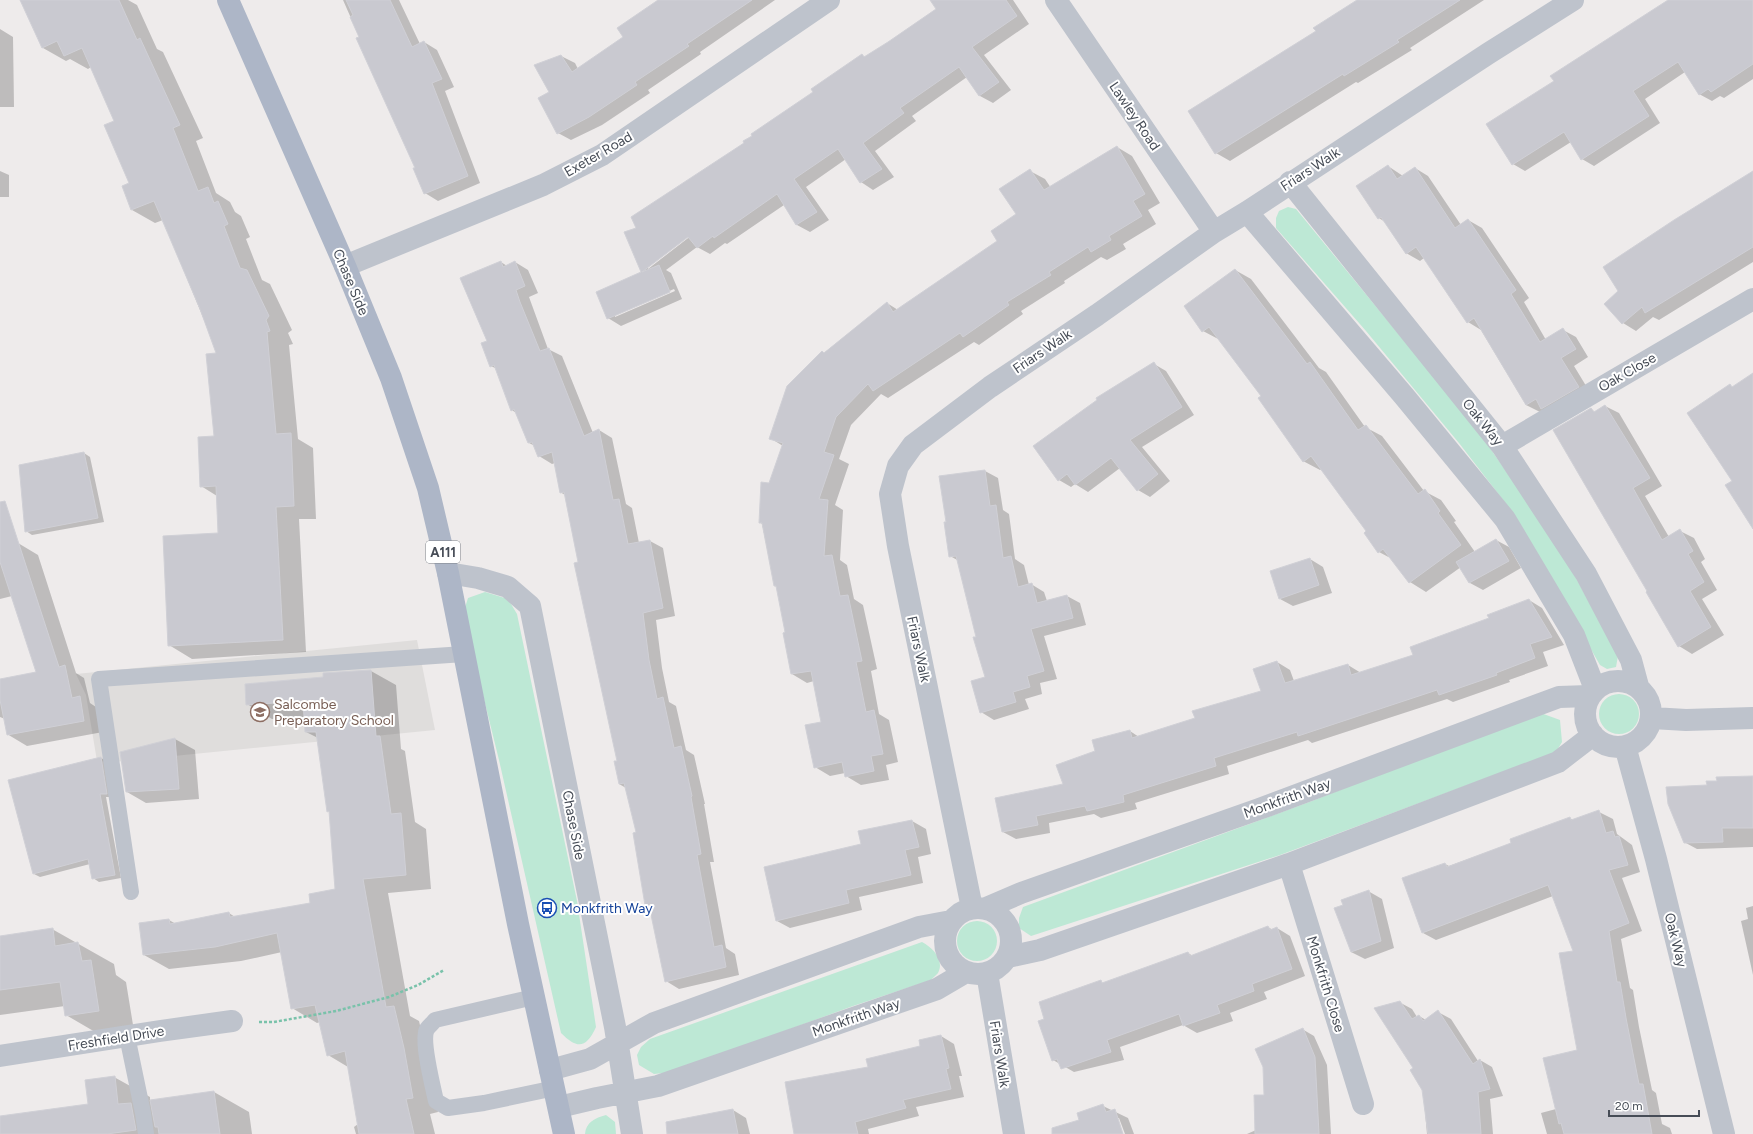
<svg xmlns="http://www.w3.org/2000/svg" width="1753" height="1134" viewBox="0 0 1753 1134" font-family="Figtree,sans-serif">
<rect width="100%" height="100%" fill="#eeebeb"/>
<path fill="#dfdddc" d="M 417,640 L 435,730 L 114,762 L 97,761 L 86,695 L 76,674 Z"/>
<path fill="#bde8d5" d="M 1288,207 L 1296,209 L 1401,337 L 1467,415 L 1562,552 L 1618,656 L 1616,667 L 1607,669 L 1600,665 L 1510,509 L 1459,443 L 1366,331 L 1276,228 L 1276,218 L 1279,211 Z
M 485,592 L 508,599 L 517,614 L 577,901 L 596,1027 C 586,1049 577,1049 561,1033 L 499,760 L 463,614 L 468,598 Z
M1599 714a20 20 0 1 1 40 0a20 20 0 1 1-40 0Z
M 1538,712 L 1560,720 L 1562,742 L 1556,752 L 1280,855 L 1031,936 L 1019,928 L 1019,918 L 1023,907 L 1312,801 Z
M957 941a20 20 0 1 1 40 0a20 20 0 1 1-40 0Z
M 922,942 C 932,947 945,960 938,973 C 936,975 933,978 931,980 L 853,1006 L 673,1072 L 654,1074 L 639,1065 L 637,1055 L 641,1047 L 650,1039 Z
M 606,1115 L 615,1122 L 616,1134 L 585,1134 C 586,1122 595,1118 606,1115 Z"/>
<path fill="#0003" fill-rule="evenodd" d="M 33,0 L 128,0 L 137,5 L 157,49 L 163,52 L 203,138 L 196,141 L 216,193 L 230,202 L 235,212 L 241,216 L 250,237 L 246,239 L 262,280 L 270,284 L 292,330 L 288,333 L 293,344 L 289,345 L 298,439 L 313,448 L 316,519 L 299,519 L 306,652 L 192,659 L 169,645 L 219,534 L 217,496 L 201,486 L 215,437 L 218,354 L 163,220 L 155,223 L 132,210 L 130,184 L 115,121 L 91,67 L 88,69 L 70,59 L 66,61 L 43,48 Z
M 343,0 L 399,0 L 420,44 L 424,42 L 437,50 L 454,87 L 445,91 L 480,183 L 438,201 L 425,193 L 417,168 Z
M 658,0 L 775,0 L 700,52 L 701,54 L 648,90 L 650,93 L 602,125 L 571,140 L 558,133 L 550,93 L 561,56 L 575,63 L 578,69 L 625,37 Z
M 934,0 L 1013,0 L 1029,24 L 984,55 L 1011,90 L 993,103 L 980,96 L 967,77 L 912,116 L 916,121 L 875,151 L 894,177 L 873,190 L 861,182 L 846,159 L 806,187 L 829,220 L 810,232 L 797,225 L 784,205 L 727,244 L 725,243 L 710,254 L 697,247 L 666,270 L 671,273 L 682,299 L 621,326 L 608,318 L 642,273 L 625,232 L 638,228 L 708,169 L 815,92 L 862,55 L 865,57 L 889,42 L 937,9 ZM 691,234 L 692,235 L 648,269 L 648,266 ZM 674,289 L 675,291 L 615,317 L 615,315 Z
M 1359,0 L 1484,0 L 1410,48 L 1412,50 L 1358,83 L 1356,82 L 1230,161 L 1216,153 Z
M 1679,0 L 1753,0 L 1753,79 L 1724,98 L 1720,96 L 1712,101 L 1699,94 L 1685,72 L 1645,99 L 1660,123 L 1594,166 L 1582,159 L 1571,142 L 1525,171 L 1513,164 Z
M 0,29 L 13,37 L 14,107 L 0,107 Z
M 1117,147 L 1132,156 L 1160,203 L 1148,210 L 1156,224 L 1123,244 L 1126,249 L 1107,260 L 1101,257 L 1064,281 L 1065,283 L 1021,311 L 1023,314 L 979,345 L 974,342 L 888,398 L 881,394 L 851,425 L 839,459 L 849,464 L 835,505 L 843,510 L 840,560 L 847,565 L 854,599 L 863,605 L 877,669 L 871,671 L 879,714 L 889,720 L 898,762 L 886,765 L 889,780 L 861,785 L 846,776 L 845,773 L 830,776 L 815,767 L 822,723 L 814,681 L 807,683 L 792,674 L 786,633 L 777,587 L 775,586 L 762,524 L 760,522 L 770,484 L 783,446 L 770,438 L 824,353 L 887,303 L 898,310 L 999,242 L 1017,215 L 1030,171 L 1045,179 L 1051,188 Z
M 1388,166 L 1403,176 L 1415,168 L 1428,176 L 1461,225 L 1468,220 L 1482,228 L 1529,298 L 1524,302 L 1546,340 L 1563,330 L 1576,337 L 1588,357 L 1574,366 L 1591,394 L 1540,412 L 1526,405 L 1481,330 L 1468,322 L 1424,258 L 1420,261 L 1406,253 L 1385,222 L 1379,218 Z
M 0,171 L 9,175 L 9,197 L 0,197 Z
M 1753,173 L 1753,262 L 1659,320 L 1653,317 L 1636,331 L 1623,323 L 1606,304 Z
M 501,262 L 507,266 L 515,262 L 528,270 L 538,293 L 529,297 L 548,349 L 562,356 L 593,433 L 599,430 L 612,438 L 626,504 L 632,508 L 639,543 L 650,541 L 663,548 L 675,616 L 656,620 L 662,668 L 669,702 L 676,706 L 686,750 L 694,755 L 705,804 L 704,804 L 714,862 L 710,862 L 726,948 L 735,954 L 739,975 L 679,989 L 666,981 L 651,913 L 647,910 L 637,833 L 626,788 L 619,784 L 618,761 L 565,495 L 560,492 L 555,463 L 552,464 L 539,456 L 535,446 L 529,443 L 516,413 L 512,410 L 497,369 L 491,366 L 488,341 Z
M 1235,270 L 1251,279 L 1319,368 L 1326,372 L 1365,427 L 1382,436 L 1424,491 L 1441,500 L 1456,521 L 1454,522 L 1475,552 L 1496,540 L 1509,547 L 1521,568 L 1483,590 L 1470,583 L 1461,567 L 1426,592 L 1410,582 L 1394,560 L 1379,552 L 1368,531 L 1322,469 L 1320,470 L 1303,461 L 1263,396 L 1220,340 L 1203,331 Z
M 1154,364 L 1166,371 L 1194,415 L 1142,447 L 1170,481 L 1150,497 L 1138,490 L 1120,468 L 1088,492 L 1075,484 L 1071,487 L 1059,480 Z
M 1605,406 L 1619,413 L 1662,486 L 1645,496 L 1669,537 L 1680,531 L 1694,538 L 1705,559 L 1701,562 L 1717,590 L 1702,599 L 1724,635 L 1692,654 L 1679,646 L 1591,409 L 1595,412 Z
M 84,453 L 90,457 L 104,522 L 32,535 L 26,531 Z
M 985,471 L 998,478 L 1003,510 L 1009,514 L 1015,559 L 1024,565 L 1029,585 L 1031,584 L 1044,592 L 1047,601 L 1067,596 L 1080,603 L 1086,625 L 1044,636 L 1057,679 L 1040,683 L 1042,694 L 1025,699 L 1029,709 L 994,720 L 981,712 L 986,678 L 959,561 L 950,556 L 947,523 Z
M 18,543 L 38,555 L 76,673 L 84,678 L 90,703 L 99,709 L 103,732 L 27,746 L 7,734 L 5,719 L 0,717 L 0,680 L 37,672 L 12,596 L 0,599 L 0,549 Z
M 1310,559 L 1323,567 L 1332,593 L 1293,606 L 1280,599 Z
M 1529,600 L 1542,608 L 1564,645 L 1543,652 L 1548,666 L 1509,680 L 1510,682 L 1453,702 L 1447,699 L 1312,743 L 1308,740 L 1227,766 L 1229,774 L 1135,803 L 1137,809 L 1101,818 L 1094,814 L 1049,823 L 1050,833 L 1016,839 L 1003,832 L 996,799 L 1064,785 L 1097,752 L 1130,731 L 1139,737 L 1196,719 L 1262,691 L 1277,662 L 1290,670 L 1294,681 L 1348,665 L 1361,673 L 1414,655 Z
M 371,671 L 396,685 L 401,749 L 405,751 L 415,822 L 426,829 L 431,889 L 388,893 L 410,1016 L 419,1021 L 429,1063 L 438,1112 L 430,1114 L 435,1134 L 356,1134 L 354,1127 L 358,1124 L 348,1067 L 328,1055 L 320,1022 L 317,1023 L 292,1008 L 282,952 L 241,961 L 169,969 L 144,955 L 169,920 L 176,924 L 229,913 L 235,917 L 311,903 L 336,890 L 330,812 L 328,811 L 318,738 L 306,732 L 305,717 L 272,719 L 247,704 L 324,678 Z
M 175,739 L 195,750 L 199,799 L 146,803 L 127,792 Z
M 101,758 L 107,761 L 113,797 L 106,797 L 121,878 L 99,882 L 93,878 L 90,864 L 40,877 L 34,874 Z
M 1753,777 L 1753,847 L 1697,849 L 1684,842 L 1708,786 Z
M 1599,812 L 1613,819 L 1617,834 L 1632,845 L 1640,872 L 1622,878 L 1642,931 L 1621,939 L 1630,988 L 1633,990 L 1639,1027 L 1652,1090 L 1656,1093 L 1662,1124 L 1670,1128 L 1672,1134 L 1547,1134 L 1541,1113 L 1556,1109 L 1578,1051 L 1575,952 L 1553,896 L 1436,940 L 1423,933 L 1403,879 L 1445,864 L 1449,866 L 1512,843 L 1570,818 L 1573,820 Z
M 912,821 L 926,829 L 931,854 L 918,857 L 923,883 L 859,897 L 862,910 L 790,928 L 777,921 L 862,845 Z
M 1368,891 L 1382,899 L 1394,948 L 1365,959 L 1351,952 L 1344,905 Z
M 1753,906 L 1753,975 L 1741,921 L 1748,919 L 1746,908 Z
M 1268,927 L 1273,930 L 1277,928 L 1290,936 L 1305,976 L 1264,992 L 1267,999 L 1230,1013 L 1233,1021 L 1197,1033 L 1183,1025 L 1120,1047 L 1124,1060 L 1074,1072 L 1053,1060 L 1101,982 L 1105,984 L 1188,953 L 1193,956 Z
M 52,929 L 114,964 L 116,975 L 126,982 L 134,1031 L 102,1036 L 66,1015 L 65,1006 L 0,1015 L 0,937 Z
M 1399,1002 L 1412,1009 L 1417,1017 L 1419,1016 L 1426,1020 L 1438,1012 L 1451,1019 L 1478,1061 L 1480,1060 L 1492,1067 L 1503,1096 L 1490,1099 L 1493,1134 L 1427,1134 L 1423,1090 L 1414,1069 Z
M 1302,1029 L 1314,1036 L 1327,1065 L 1331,1134 L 1247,1134 L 1256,1130 L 1265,1096 Z
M 941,1036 L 954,1044 L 962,1076 L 959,1076 L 964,1097 L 916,1107 L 919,1116 L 868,1129 L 869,1134 L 796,1134 L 869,1068 L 921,1047 Z
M 114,1077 L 150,1097 L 150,1101 L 214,1092 L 249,1112 L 252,1134 L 0,1134 L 0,1117 L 89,1105 Z
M 1103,1106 L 1128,1118 L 1134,1134 L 1125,1134 L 1119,1118 L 1117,1118 L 1122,1134 L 1074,1134 Z
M 733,1110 L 746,1118 L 750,1134 L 690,1134 Z"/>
<path fill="#c9c9d0" stroke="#d0d0d6" d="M 20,0 L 119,0 L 137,40 L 140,38 L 180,125 L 173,128 L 198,191 L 208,187 L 214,203 L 218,201 L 228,224 L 224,226 L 240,268 L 247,270 L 269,316 L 266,320 L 270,331 L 267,332 L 276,434 L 291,433 L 294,506 L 276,507 L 283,640 L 168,646 L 163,536 L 218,533 L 216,486 L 200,487 L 198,437 L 214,436 L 206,354 L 216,353 L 200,309 L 154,201 L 131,210 L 122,186 L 129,183 L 104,125 L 114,121 L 82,48 L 64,56 L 57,41 L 42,48 Z
M 346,0 L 390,0 L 412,47 L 424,41 L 442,79 L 432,83 L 468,176 L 424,194 L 413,168 L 415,168 L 356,38 L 359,37 L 350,17 L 353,15 Z
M 658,0 L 752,0 L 687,44 L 689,46 L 635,82 L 637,85 L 589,117 L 557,134 L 538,98 L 549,92 L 534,65 L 561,55 L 572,72 L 623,37 L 617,28 Z
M 930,0 L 1006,0 L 1017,16 L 972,47 L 999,82 L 979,96 L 959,67 L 900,108 L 904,113 L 863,143 L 882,169 L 860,183 L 838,149 L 794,179 L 817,212 L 796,225 L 777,194 L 714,238 L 713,236 L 697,248 L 688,237 L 642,272 L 659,265 L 670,292 L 607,319 L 596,292 L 641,272 L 624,232 L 636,228 L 631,217 L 744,143 L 743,141 L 752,136 L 751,134 L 813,92 L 811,89 L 862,54 L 864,57 L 888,42 L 936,9 Z
M 1357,0 L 1460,0 L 1397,40 L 1399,42 L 1344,76 L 1343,74 L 1215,154 L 1188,111 L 1316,31 L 1313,28 Z
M 1668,0 L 1753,0 L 1753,64 L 1711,92 L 1708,89 L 1699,95 L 1678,62 L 1633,91 L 1649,116 L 1581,160 L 1564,132 L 1512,165 L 1486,124 L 1554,81 L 1550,76 Z
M 1117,146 L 1145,194 L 1133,201 L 1142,216 L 1109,236 L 1111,240 L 1091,252 L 1088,247 L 1049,272 L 1051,275 L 1007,302 L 1009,305 L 963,337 L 960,333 L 873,391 L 868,384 L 836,417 L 824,452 L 834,455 L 819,499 L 828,500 L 824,556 L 832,555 L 840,596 L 848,595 L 862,661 L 856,662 L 866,712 L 874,710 L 883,754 L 871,756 L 874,771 L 845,777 L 842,762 L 814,768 L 805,725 L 821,722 L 811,671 L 791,674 L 783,633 L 785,632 L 776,586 L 774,586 L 762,523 L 759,523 L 761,482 L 769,483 L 783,443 L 769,439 L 787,386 L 822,351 L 824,353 L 887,302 L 893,312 L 997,241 L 991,231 L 1016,214 L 999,189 L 1030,169 L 1044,190 Z
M 1388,165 L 1397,179 L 1415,167 L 1455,228 L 1468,219 L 1516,290 L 1511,294 L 1540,342 L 1563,328 L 1576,349 L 1561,358 L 1579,387 L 1541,409 L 1536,399 L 1526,405 L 1474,318 L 1467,323 L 1416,247 L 1406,254 L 1381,217 L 1378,219 L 1356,186 Z
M 1753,171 L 1753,247 L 1645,313 L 1642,307 L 1622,324 L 1604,304 L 1618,291 L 1603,267 L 1674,220 Z
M 501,261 L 503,267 L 515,261 L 525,286 L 516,290 L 520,302 L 540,351 L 549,348 L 584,436 L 599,429 L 613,500 L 619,499 L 628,544 L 650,540 L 663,608 L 643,613 L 649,660 L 657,699 L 663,697 L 674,748 L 681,746 L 692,796 L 691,797 L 701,854 L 697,855 L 714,947 L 722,945 L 726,967 L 665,982 L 650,910 L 646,911 L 633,833 L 636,832 L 624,783 L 619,784 L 614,761 L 617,761 L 574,563 L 578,562 L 564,492 L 560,493 L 552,452 L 538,457 L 532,442 L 528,443 L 514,409 L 511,411 L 494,365 L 490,367 L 481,343 L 487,341 L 460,278 Z
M 1235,269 L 1307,364 L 1310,362 L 1358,430 L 1366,425 L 1418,494 L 1425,489 L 1440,511 L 1438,513 L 1461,545 L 1409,583 L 1383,549 L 1378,553 L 1364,533 L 1366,531 L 1311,456 L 1303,462 L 1258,398 L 1261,396 L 1209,327 L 1202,332 L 1184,306 Z
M 1154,362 L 1182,407 L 1130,440 L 1158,474 L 1137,491 L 1111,458 L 1075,485 L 1067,474 L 1058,481 L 1033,446 L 1097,400 L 1096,398 Z
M 1753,373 L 1753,529 L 1725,485 L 1732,481 L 1687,413 L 1730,384 L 1732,387 Z
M 1605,405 L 1650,478 L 1633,488 L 1662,540 L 1680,529 L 1693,551 L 1688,554 L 1704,582 L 1690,591 L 1711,627 L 1678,647 L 1646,592 L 1647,591 L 1553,430 L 1591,408 L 1594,412 Z
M 84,452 L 98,518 L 25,532 L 19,465 Z
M 985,470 L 990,506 L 996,505 L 1003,558 L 1011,556 L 1018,587 L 1032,583 L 1037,603 L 1067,595 L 1073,618 L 1031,629 L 1044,671 L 1027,676 L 1030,687 L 1013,692 L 1016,702 L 980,713 L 971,681 L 985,677 L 973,637 L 976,637 L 956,556 L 949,557 L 944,522 L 946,522 L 939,476 Z
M 5,501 L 59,667 L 65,665 L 72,698 L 80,696 L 84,721 L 7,735 L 0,700 L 0,679 L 36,672 L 0,562 L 0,502 Z
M 1496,539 L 1509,561 L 1469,583 L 1456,562 Z
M 1310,558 L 1319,585 L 1279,599 L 1270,571 Z
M 1529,599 L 1552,637 L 1530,644 L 1535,658 L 1496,673 L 1497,675 L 1439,695 L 1437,690 L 1298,736 L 1297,732 L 1214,758 L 1216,766 L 1123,795 L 1124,802 L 1087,811 L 1085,806 L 1036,816 L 1038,825 L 1002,832 L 995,798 L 1063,784 L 1056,765 L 1095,751 L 1092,740 L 1130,730 L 1132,738 L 1195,718 L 1192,711 L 1261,691 L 1253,669 L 1277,661 L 1285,683 L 1348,664 L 1351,675 L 1413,655 L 1410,647 L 1489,618 L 1487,615 Z
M 371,670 L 376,736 L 380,736 L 391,814 L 401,813 L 406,875 L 363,879 L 386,1007 L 394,1006 L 404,1048 L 413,1098 L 406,1099 L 414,1134 L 359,1134 L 345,1051 L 327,1056 L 315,1005 L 291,1009 L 277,933 L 215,947 L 143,955 L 139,923 L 169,919 L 170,924 L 229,912 L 230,917 L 310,903 L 309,894 L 335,889 L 329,811 L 327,812 L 316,732 L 305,732 L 303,701 L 246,705 L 245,684 L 323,677 L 323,673 Z
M 175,738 L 179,789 L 126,792 L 120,752 Z
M 101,757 L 107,794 L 100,794 L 115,875 L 92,879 L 88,859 L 33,874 L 8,780 Z
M 1753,776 L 1753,828 L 1722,828 L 1723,842 L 1684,843 L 1668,804 L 1666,787 L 1707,785 L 1706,781 L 1717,781 L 1716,777 Z
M 1599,810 L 1606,833 L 1613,831 L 1615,837 L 1619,836 L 1628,865 L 1609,870 L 1629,923 L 1609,931 L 1617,982 L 1620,982 L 1626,1018 L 1639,1084 L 1643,1084 L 1652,1134 L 1564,1134 L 1561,1123 L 1559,1124 L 1543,1058 L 1577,1050 L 1559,953 L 1573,951 L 1548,885 L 1422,933 L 1402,878 L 1445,863 L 1447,867 L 1511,843 L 1510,839 L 1570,817 L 1571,820 Z
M 912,820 L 919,847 L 905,850 L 911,875 L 846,890 L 849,903 L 776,921 L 764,867 L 861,844 L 858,831 Z
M 1369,890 L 1381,941 L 1351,952 L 1334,908 L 1343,905 L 1341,900 Z
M 1268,926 L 1270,930 L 1277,927 L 1292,969 L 1252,984 L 1254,991 L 1217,1005 L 1220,1013 L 1183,1026 L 1179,1014 L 1107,1040 L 1111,1052 L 1061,1069 L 1057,1059 L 1052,1061 L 1038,1021 L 1044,1019 L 1039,1002 L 1101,980 L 1102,983 L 1188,952 L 1190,956 Z
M 53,928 L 55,946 L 78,942 L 82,961 L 91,960 L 99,1011 L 65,1016 L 60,982 L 0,990 L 0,936 Z
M 1400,1001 L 1412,1019 L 1419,1015 L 1423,1021 L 1438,1010 L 1473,1064 L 1480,1059 L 1490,1089 L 1478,1092 L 1481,1134 L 1428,1134 L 1422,1090 L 1410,1070 L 1413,1068 L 1374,1008 Z
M 1303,1028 L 1315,1057 L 1319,1134 L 1255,1134 L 1254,1095 L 1264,1095 L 1263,1067 L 1255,1049 Z
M 941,1035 L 949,1068 L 946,1069 L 951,1089 L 903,1100 L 906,1108 L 855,1122 L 858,1134 L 794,1134 L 785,1082 L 868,1067 L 866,1059 L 920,1046 L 919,1040 Z
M 115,1076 L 118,1104 L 131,1103 L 136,1130 L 107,1134 L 0,1134 L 0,1116 L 88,1104 L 85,1080 Z
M 214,1091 L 220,1134 L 159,1134 L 158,1127 L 155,1127 L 150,1100 Z
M 1103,1104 L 1106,1112 L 1115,1109 L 1123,1134 L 1052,1134 L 1052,1128 L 1079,1120 L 1077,1113 Z
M 733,1109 L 738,1134 L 667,1134 L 666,1122 Z"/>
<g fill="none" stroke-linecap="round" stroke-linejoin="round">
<path stroke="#79c2aa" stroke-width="2.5" stroke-dasharray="3 2" stroke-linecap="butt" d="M 259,1022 L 274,1022 L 336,1011 L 389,997 L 418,985 L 444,970"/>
<path stroke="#bec3cc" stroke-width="16" d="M 131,892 L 99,679 L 464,654
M 534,997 L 435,1020 C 433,1023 429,1026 427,1029 C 421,1040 433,1087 436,1101 L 448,1108 L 484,1103 L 555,1088
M 127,1036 L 143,1113 L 146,1134"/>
<path stroke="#bec3cc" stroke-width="22" d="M 1056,0 L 1214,232
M 1290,182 L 1502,446 L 1586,574 L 1631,660 L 1638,686
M 1247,212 L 1404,396 L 1505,519 L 1574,635 L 1595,689
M 345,266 L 543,185 L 602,155 L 829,0
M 1502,446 L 1753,299
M 448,573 L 478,578 L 508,587 L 530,606 L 615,1027 L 632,1134
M1585 714a33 33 0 1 1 66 0a33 33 0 1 1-66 0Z
M 1652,718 L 1686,720 L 1753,718
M 1625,746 L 1656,859 L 1724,1134
M 1289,864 L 1363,1104
M945 941a33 33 0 1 1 66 0a33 33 0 1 1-66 0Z
M 972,908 L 898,546 L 890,494 L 898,466 L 913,445 L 990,387 L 1097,315 L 1214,232 L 1247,212 L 1489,53 L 1573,0
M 986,908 L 1021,893 L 1259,809 L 1559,697 L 1589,696
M 1008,957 L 1040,950 L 1289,864 L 1558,762 L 1593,735
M 987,973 L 1014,1134
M 0,1056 L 160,1031 L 232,1021
M 550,1070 L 590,1059 L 654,1023 L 919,927 L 951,921
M 559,1107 L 597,1098 L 658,1086 L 937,989 L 966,972"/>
<path stroke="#adb6c7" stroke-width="22" d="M 228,0 L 345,266 L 391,378 L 428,488 L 448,573 L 518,924 L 564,1134"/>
</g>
<defs>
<symbol id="school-ring" viewBox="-11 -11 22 22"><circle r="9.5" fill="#fff" stroke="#8d6e63" stroke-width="1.5"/><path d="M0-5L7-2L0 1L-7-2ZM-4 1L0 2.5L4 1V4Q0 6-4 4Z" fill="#8d6e63"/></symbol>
<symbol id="bus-ring" viewBox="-11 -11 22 22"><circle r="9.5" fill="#fff" stroke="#1a4fb4" stroke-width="1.5"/><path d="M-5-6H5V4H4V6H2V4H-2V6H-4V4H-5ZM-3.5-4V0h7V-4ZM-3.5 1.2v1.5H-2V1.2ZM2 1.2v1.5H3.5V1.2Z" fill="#1a4fb4"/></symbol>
</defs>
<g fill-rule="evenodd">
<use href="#school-ring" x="249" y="701" width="22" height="22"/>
<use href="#bus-ring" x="536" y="897" width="22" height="22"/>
</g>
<g text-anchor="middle" stroke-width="4" stroke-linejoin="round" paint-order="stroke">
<rect fill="#fff" stroke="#7e8289" stroke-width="1" x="426" y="541" width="34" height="22" rx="3"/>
<g font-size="13" font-weight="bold" fill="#464c56">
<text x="443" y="557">A111</text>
</g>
<g font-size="14" fill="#464c56" stroke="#fff">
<text transform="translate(1135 116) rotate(56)" y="5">Lawley Road</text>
<text transform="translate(598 154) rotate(-30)" y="5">Exeter Road</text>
<text transform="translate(1310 169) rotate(-33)" y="5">Friars Walk</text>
<text transform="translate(351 282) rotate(67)" y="5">Chase Side</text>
<text transform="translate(1042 351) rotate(-34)" y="5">Friars Walk</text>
<text transform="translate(1627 372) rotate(-30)" y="5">Oak Close</text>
<text transform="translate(1483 422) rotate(51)" y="5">Oak Way</text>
<text transform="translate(919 649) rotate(78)" y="5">Friars Walk</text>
<text transform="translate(1287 798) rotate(-20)" y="5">Monkfrith Way</text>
<text transform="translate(574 825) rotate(79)" y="5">Chase Side</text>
<text transform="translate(1676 940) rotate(76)" y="5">Oak Way</text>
<text transform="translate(1326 984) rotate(73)" y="5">Monkfrith Close</text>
<text transform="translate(856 1017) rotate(-19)" y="5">Monkfrith Way</text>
<text transform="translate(116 1038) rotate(-9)" y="5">Freshfield Drive</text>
<text transform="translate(1000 1054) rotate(81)" y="5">Friars Walk</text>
</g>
<g font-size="14" fill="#785e54" stroke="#fff" text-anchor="start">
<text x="274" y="709">Salcombe<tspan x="274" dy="16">Preparatory School</tspan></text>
</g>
<g font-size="14" fill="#164399" stroke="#fff" text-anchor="start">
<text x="561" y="913">Monkfrith Way</text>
</g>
</g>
<path d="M1609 1110v6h90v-6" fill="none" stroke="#464c56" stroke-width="2"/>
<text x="1615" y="1110" font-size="12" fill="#464c56" stroke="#ffffff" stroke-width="3" paint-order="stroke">20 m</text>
</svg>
